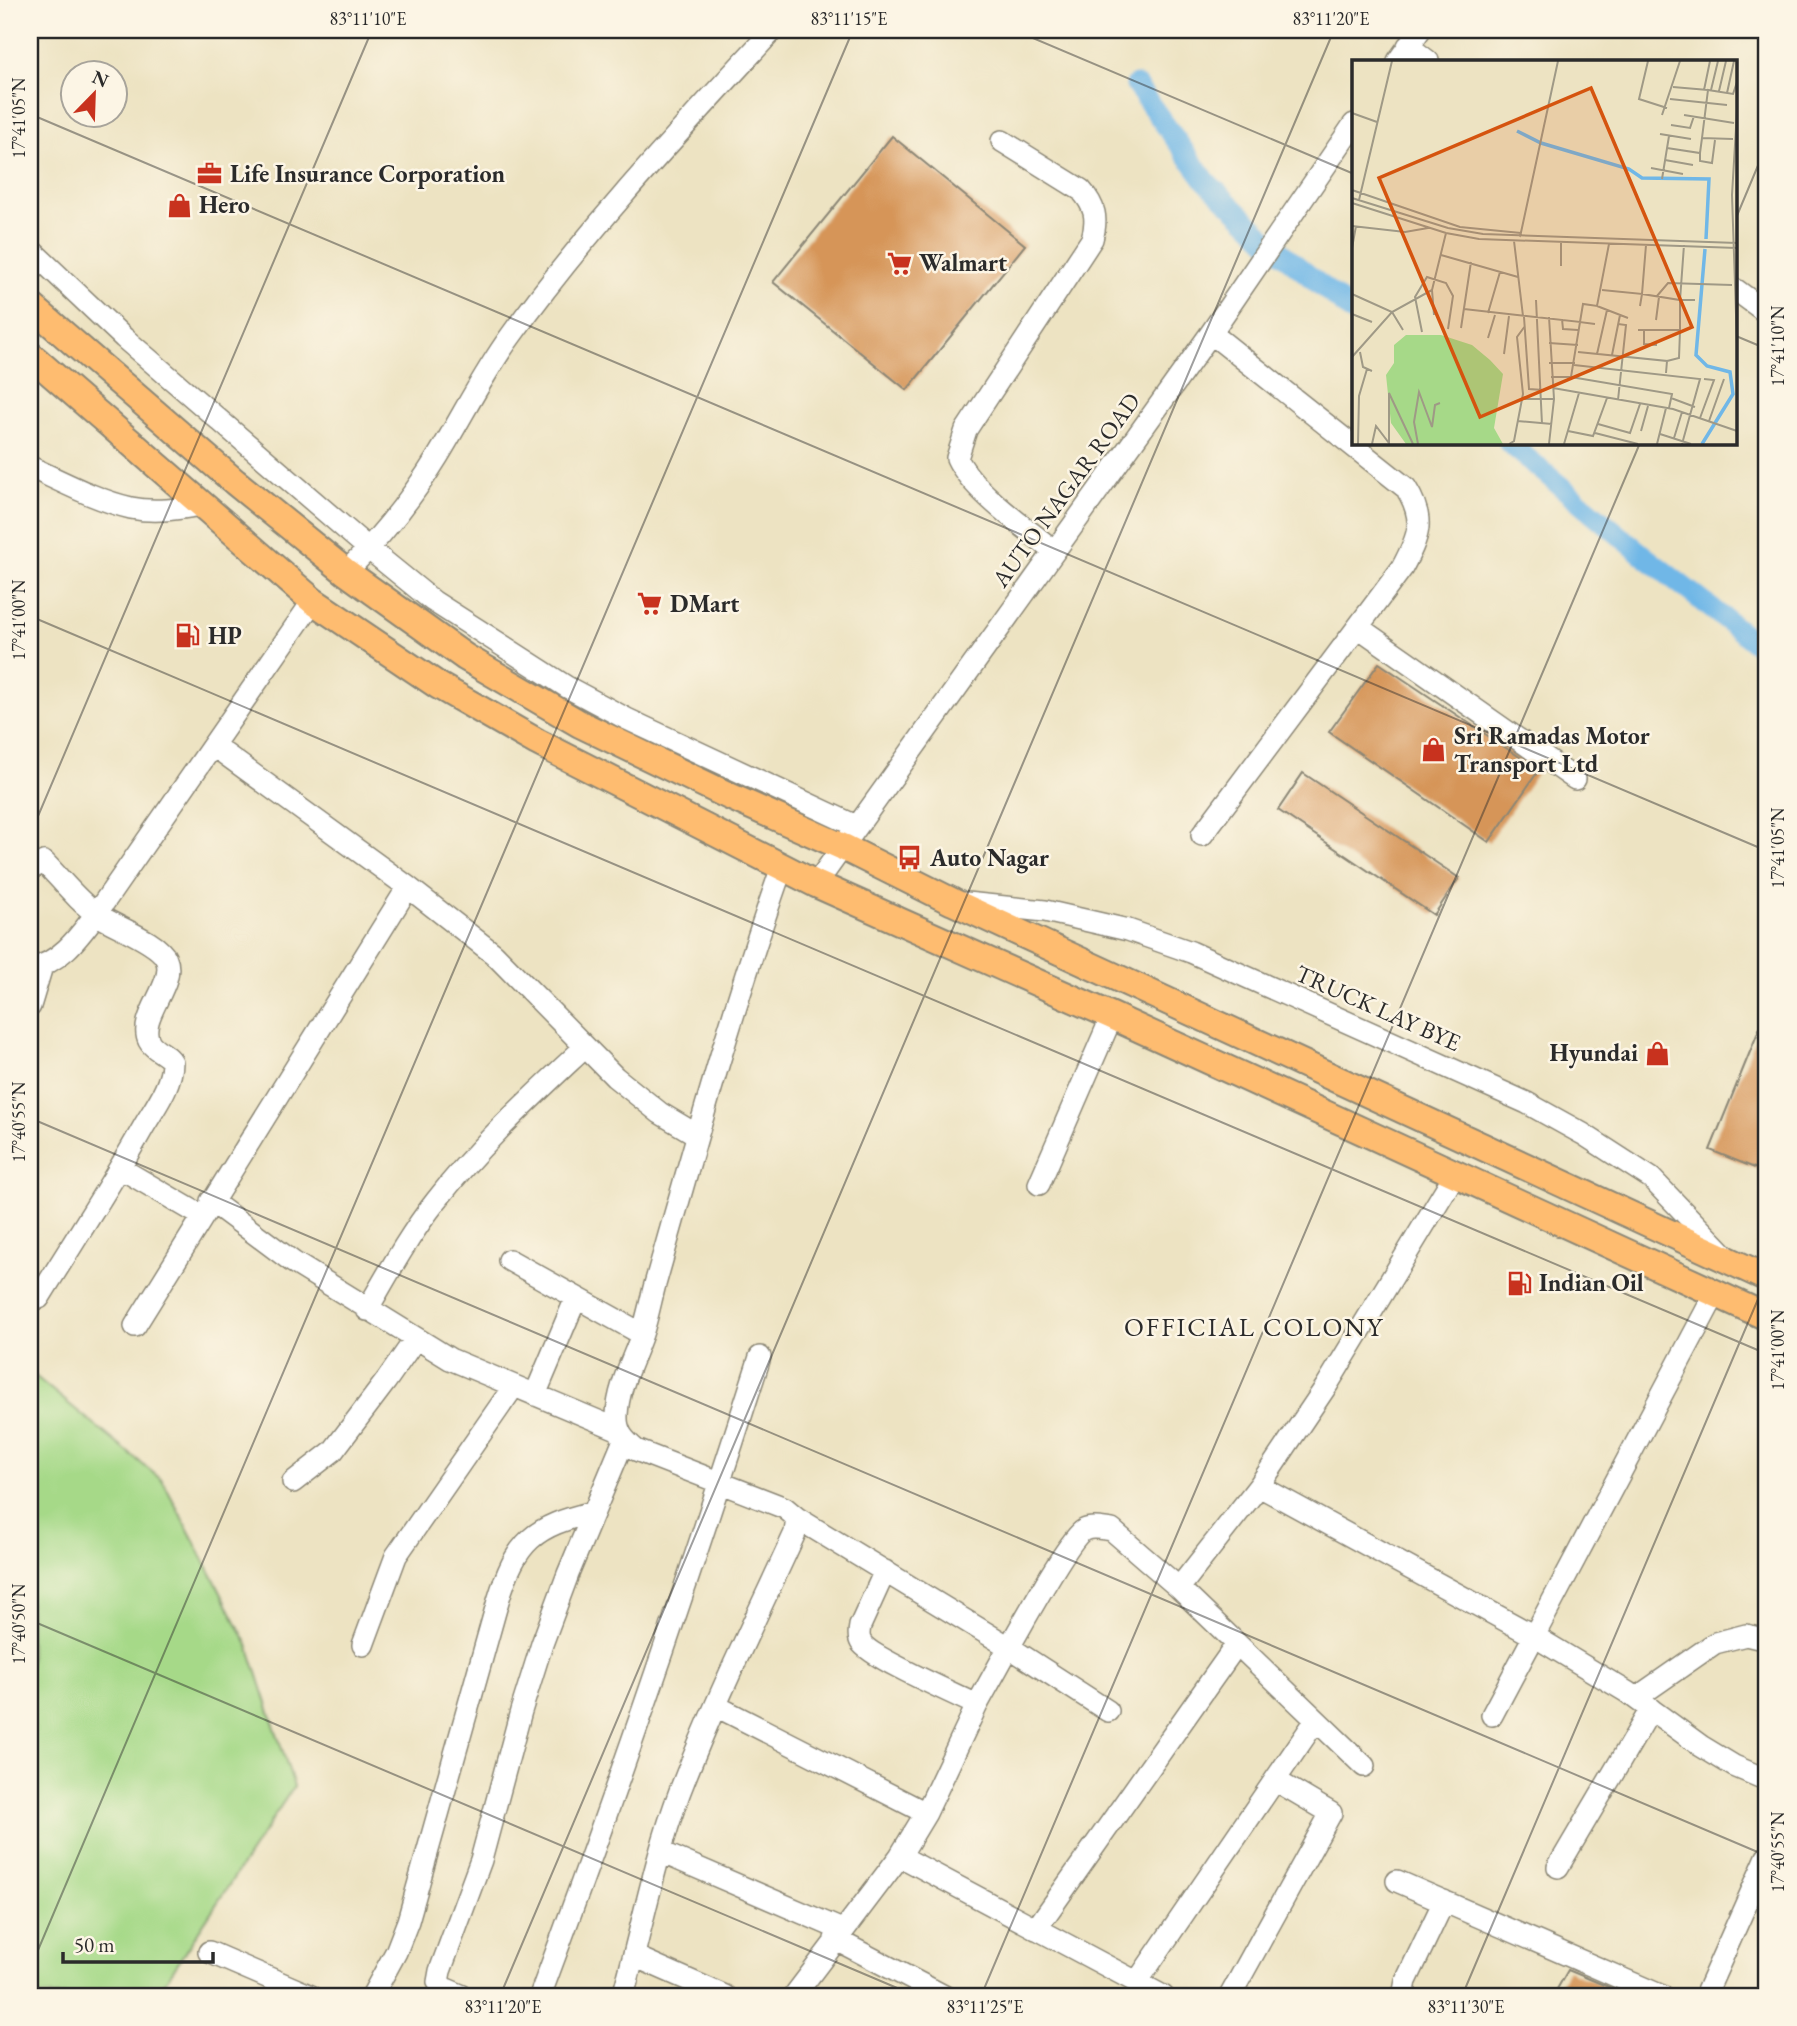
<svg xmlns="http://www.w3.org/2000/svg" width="1797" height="2026" viewBox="0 0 1797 2026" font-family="'EB Garamond',serif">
<rect width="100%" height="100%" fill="#fcf5e5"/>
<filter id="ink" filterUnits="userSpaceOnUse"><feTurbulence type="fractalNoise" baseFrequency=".0143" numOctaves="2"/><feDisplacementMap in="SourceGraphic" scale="14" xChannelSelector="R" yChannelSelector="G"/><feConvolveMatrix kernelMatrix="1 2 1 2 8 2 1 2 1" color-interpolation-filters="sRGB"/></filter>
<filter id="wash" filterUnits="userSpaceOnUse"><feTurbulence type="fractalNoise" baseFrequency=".00686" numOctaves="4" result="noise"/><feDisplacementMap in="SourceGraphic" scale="28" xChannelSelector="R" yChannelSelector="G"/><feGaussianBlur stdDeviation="1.57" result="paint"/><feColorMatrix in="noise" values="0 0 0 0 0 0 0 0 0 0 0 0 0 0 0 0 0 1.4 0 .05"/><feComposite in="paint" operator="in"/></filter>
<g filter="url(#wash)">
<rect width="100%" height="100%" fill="#ede3c2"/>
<path fill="#a6d988" stroke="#68825a" stroke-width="2" d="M 30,1372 L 163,1481 L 248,1645 L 294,1786 L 156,1996 L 30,1996 Z"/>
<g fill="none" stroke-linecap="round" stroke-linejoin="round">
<path stroke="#70b7e7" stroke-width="21" d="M 1136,85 L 1206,181 L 1271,244 L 1354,313
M 1509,443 L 1643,555 L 1767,652"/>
</g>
<g id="blocks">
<path fill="#d69559" d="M 892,136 L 1025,245 L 907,390 L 773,282 Z
M 1379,663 L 1539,770 L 1489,842 L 1329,732 Z
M 1303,773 L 1459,878 L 1434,915 L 1278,810 Z
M 1767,1010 L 1767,1173 L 1710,1150 Z
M 1568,1970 L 1630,1996 L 1553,1996 Z"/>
</g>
</g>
<g filter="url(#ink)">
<use href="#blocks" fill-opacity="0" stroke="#8c8776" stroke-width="2"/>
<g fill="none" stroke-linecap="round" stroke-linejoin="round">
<defs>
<path id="minor" d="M 1408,46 L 1428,61
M 1398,61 L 1420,30
M 1002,141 L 1081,190 C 1095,206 1098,218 1092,239 L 966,430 L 957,458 C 973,492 1025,527 1054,551
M 30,249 L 124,338 L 369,549 L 433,601 L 567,687 L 627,719 L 856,826
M 1736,290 L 1767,313
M 30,467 C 63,482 96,500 131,508 C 155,513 179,509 202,505
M 346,572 C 381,537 412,498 438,456 C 462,417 483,374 510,337 C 589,227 682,129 773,30
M 1358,627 L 1575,779
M 214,746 L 408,887 L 494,954 L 615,1077 L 660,1113 L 697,1135
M 1202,835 L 1402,568 C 1419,536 1426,520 1406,488 L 1211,333
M 782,867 C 733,1006 694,1147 654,1288 C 650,1304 647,1319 642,1334 C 633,1360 618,1387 617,1415 C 616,1432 624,1440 636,1450 L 785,1508 L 797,1518 L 1009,1647 C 1021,1627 1069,1538 1084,1530 C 1092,1526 1103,1529 1112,1530 L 1179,1588 L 1259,1486 L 1327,1385 L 1455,1174
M 30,869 L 44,862 C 61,879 78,902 98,915 C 114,926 159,942 166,959 C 177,983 137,1017 149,1041 C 154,1051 167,1053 172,1062 C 172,1085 155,1107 144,1126 C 111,1185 74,1241 39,1298
M 816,884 L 1211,333 L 1354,124
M 966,903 L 1045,911 L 1128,930 L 1191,952 L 1527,1103 L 1583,1134 L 1651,1178 L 1726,1256
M 30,969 C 60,963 78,938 96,914 L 313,601
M 30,1006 L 42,966
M 120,1168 L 202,1216
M 1039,1184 L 1112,1016
M 211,1201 L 293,1262 L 450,1359 L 617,1429
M 509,1260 L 642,1334
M 367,1310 C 389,1272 409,1235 436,1201 C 480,1144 533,1096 585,1047
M 135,1326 L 408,887
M 535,1395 L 576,1298
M 293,1482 L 333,1451 L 386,1381 L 416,1338
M 1259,1486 L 1534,1636 L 1715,1294
M 885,1571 L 860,1626 C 859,1631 858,1637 861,1642 C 869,1657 957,1695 977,1705
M 1179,1588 L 1364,1766
M 363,1645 L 396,1556 L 514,1386
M 1636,1698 L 1715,1643 L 1746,1635 L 1767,1640
M 716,1706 L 926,1813
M 1492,1715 L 1534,1636 L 1627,1692 L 1701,1746 L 1734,1766 L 1767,1780
M 661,1852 L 842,1930
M 900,1856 L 1163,1996
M 1558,1867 L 1651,1709
M 1397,1881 L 1662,1996
M 1036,1929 L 1237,1644
M 835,1939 L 944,1996
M 209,1952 L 311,1996
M 634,1956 L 725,1996
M 1137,1982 L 1316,1720
M 372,1996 L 396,1952 L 408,1921 L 498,1601 C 516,1541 534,1526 594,1512
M 463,1996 L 444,1988 L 438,1982 L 440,1971 L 481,1860 L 521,1711 L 542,1644 L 568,1574 L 624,1440
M 540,1996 C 619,1785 692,1571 760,1357
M 623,1996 C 642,1928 655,1857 680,1791 C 714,1703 756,1618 795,1533 L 797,1518
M 794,1996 L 900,1856 L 926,1813 L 977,1705 L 1009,1647 L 1108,1711
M 1230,1996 L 1331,1813 L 1275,1780
M 1403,1996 L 1406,1981 L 1444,1901
M 1705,1996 L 1767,1857"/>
<path id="major" d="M 30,305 L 235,482 L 346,572 L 465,657 L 580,724 L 729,796 L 843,847 L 953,902 L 1767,1278
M 30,355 L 313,601 L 439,686 L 537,742 L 816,884 L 1112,1016 L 1767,1317"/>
</defs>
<use href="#minor" stroke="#8c8776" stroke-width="24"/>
<use href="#major" stroke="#8c8776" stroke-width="30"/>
<use href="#minor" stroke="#fff" stroke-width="21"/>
<use href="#major" stroke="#febc70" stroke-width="26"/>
</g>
</g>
<path fill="none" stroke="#2b2b2b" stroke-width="2" stroke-opacity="0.45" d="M 1014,30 L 1354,174M 30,114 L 1767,851M 1736,218 L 1767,144M 1736,336 L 1767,349M 30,616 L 1767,1354M 30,835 L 372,30M 30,1118 L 1767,1856M 30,1620 L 916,1996M 30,1969 L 853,30M 500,1996 L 1334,30M 981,1996 L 1640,443M 1462,1996 L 1767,1278"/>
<defs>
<symbol id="office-bare" viewBox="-9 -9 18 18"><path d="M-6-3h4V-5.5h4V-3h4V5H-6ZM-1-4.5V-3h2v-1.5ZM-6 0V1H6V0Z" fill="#c8321e" stroke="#fcf5e5" stroke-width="2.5" paint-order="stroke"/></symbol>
<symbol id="shop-bare" viewBox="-9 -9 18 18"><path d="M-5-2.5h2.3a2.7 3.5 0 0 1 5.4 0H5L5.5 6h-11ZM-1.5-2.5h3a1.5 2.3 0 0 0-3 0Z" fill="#c8321e" stroke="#fcf5e5" stroke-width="2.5" paint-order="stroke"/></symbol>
<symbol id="supermarket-bare" viewBox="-9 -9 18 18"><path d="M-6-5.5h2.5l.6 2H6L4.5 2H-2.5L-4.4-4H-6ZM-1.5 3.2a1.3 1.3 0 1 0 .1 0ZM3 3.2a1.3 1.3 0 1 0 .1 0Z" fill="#c8321e" stroke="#fcf5e5" stroke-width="2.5" paint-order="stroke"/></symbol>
<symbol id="fuel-bare" viewBox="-9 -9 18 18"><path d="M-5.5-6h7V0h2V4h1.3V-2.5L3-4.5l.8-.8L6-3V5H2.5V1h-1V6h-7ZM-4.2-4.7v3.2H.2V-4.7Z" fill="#c8321e" stroke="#fcf5e5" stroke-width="2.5" paint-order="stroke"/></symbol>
<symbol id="bus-bare" viewBox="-9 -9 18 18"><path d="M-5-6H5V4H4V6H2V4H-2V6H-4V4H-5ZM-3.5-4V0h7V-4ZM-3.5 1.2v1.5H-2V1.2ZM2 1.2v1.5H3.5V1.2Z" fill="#c8321e" stroke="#fcf5e5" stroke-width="2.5" paint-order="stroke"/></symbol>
</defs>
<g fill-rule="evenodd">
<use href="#office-bare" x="192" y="156" width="35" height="35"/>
<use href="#shop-bare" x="162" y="188" width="35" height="35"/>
<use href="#supermarket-bare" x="882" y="246" width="35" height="35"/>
<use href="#supermarket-bare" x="632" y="586" width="35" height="35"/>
<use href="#fuel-bare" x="170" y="618" width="35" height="35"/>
<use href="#shop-bare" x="1416" y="732" width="35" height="35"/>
<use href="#bus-bare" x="892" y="840" width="35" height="35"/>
<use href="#shop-bare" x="1640" y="1036" width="35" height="35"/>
<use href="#fuel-bare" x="1502" y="1266" width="35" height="35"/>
</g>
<g text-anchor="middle" stroke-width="5" stroke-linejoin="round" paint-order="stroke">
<g font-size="24" font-weight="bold" fill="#2b2b2b" stroke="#fcf5e5" text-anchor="start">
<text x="230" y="182">Life Insurance Corporation</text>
<text x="199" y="213">Hero</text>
<text x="919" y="271">Walmart</text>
<text x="670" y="612">DMart</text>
<text x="208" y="644">HP</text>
<text x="1454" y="744">Sri Ramadas Motor<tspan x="1454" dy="28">Transport Ltd</tspan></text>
<text x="930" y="866">Auto Nagar</text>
<text x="1638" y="1061" text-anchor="end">Hyundai</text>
<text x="1539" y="1291">Indian Oil</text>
</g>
<g font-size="24" fill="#2b2b2b" stroke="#fcf5e5">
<text transform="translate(1066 490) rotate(-54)" y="8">AUTO NAGAR ROAD</text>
<text transform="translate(1378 1008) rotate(24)" y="8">TRUCK LAY BYE</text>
</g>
<g font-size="26" letter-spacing="2" fill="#2b2b2b" stroke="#fcf5e5">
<text x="1254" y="1336">OFFICIAL COLONY</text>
</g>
</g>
<g transform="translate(1352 60)">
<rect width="385" height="385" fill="#ede3c2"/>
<path d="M 54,275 L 89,275 L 120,285 L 138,300 L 151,314 L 142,368 L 151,384 L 54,384 L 39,363 L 34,315 L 42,303 L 42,285 Z" fill="#a6d988"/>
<path fill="none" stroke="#70b7e7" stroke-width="3.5" d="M 165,71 L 189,83 L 277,109 L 290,118 L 357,119 L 354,179M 350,384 L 381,334 L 378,312 L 355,306 L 344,295 L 353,189"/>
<path fill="none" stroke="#9f9986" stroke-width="2" d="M 296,1 L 287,39 L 315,48M 321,27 L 356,30M 352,30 L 358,1M 359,30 L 366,1M 367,31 L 374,1M 375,33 L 382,1M 318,39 L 375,45M 385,51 L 380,135 L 385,284M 0,53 L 25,62M 310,55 L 328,1M 332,55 L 382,63M 319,65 L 338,68 L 342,56M 308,74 L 339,79M 350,78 L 356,30 L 381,34 L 385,22M 315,88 L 348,93 L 350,78 L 381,79M 348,93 L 348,101 L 360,103 L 363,80M 313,100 L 341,105M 299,108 L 331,114M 310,119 L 317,76M 0,130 L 108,167 L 169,173M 0,138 L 96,168 L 131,174 L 385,183M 7,140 L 40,1M 0,143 L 94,173 L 127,179 L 385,188M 0,166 L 53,172 L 76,168M 168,177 L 206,1M 162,181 L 171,256M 0,188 L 4,166M 89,195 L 166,217M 385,198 L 385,247M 209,206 L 209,182M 80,230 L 82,255M 250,230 L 290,234 L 294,185M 0,234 L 40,252 L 51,270M 305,236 L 316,223 L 380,225M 184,240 L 190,364M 245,246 L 276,258M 288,246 L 290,234 L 328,240 L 332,185M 112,249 L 228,262 L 231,244 L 245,246 L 257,184M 136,253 L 148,212M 0,254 L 20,262M 172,257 L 177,329 L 191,330M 197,257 L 202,339 L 197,384M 210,259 L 211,269 L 226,270M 304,260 L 307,237M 266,264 L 274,265 L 266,340M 109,268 L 119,202M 286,270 L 328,270 L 328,240 L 343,240M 292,270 L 292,284 L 305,285M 70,272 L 63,237 L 75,217 L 94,223 L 101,236 L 96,269M 136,278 L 143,255M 197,283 L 226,285M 8,292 L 11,307 L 20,311M 226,292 L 315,301 L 314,313M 152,294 L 157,256M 245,294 L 255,250M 260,295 L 268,255M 0,297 L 40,252 L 80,230 L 94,173M 315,301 L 327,298 L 328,271M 197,303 L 223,303M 222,305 L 348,319 L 330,384M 199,317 L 219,317 L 228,262 L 243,264M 219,317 L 320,334 L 317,348M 201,328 L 321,349 L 385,371M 319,338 L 343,347M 169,339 L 202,339M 348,358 L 362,320 L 352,319M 165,361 L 200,364M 357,361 L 372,319M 246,364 L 278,373 L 288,344M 216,371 L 241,376 L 255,338M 289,371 L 296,346M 243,373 L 286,384M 308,374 L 339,384M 322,378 L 330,352M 6,384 L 7,336 L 15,309M 20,384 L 24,366 L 37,383 L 37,333 L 61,384M 66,384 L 62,362 L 67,332 L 80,367 L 83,345 L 88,343M 157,384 L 162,381 L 171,334 L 165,277 L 173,266M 212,384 L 227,333M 305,384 L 314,348"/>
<path fill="#d5540f" fill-opacity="0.15" stroke="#d5540f" stroke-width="3.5" d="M 239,28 L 340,267 L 128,357 L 27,118 Z"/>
<rect width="385" height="385" fill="none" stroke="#2b2b2b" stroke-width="3.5"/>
</g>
<rect width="1797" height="2026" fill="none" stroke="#fcf5e5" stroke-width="77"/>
<g transform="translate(94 94) rotate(23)"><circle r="33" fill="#fcf5e5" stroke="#a8a49b" stroke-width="2"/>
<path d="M0-5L12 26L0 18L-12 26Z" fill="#c8321e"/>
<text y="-10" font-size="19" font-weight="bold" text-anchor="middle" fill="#2b2b2b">N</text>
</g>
<path d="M63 1952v10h150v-10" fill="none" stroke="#2b2b2b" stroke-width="3.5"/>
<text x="74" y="1952" font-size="21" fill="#2b2b2b" stroke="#fcf5e5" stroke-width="5" paint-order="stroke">50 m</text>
<rect x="38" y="38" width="1720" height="1950" fill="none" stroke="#2b2b2b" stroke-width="2.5"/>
<g font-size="18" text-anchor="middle" fill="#2b2b2b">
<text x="368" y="25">83°11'10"E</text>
<text x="849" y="25">83°11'15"E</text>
<text x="1331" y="25">83°11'20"E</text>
<text transform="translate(19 118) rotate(-90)" y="6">17°41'05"N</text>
<text transform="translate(1778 346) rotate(-90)" y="6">17°41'10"N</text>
<text transform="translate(19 620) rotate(-90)" y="6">17°41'00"N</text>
<text transform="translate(1778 848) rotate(-90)" y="6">17°41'05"N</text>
<text transform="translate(19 1122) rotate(-90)" y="6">17°40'55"N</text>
<text transform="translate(1778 1350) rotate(-90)" y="6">17°41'00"N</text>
<text transform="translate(19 1624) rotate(-90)" y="6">17°40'50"N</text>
<text transform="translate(1778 1852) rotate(-90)" y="6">17°40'55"N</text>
<text x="503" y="2013">83°11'20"E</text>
<text x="985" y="2013">83°11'25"E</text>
<text x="1466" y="2013">83°11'30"E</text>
</g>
</svg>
